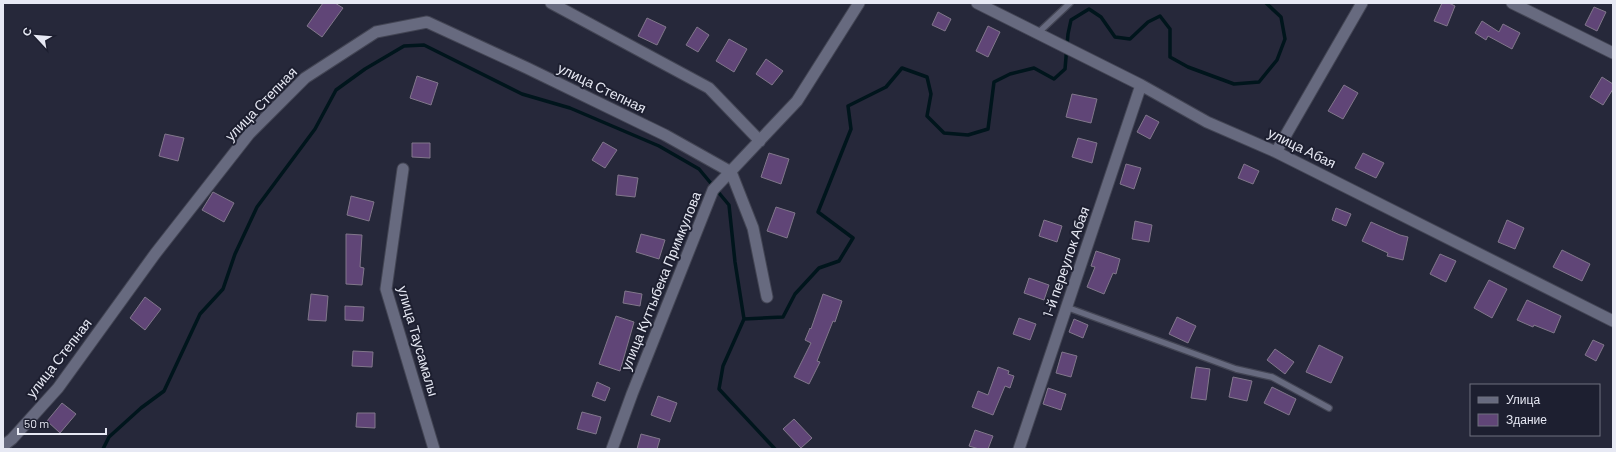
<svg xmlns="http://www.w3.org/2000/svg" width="1616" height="452" viewBox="0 0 1616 452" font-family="Barlow,sans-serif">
<rect width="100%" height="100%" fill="#26283a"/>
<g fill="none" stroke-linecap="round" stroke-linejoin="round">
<path stroke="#00151c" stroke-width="3.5" d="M 744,319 L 783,317 L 795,294 L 819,268 L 839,261 L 853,238 L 818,212 L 851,129 L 848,106 L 886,87 L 902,68 L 927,77 L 931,94 L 927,116 L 944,133 L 968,135 L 988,129 L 994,82 L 1010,74 L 1034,68 L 1054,79 L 1065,69 L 1068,34 L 1071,20 L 1089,9 L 1101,17 L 1115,37 L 1130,39 L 1148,22 L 1160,16 L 1170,29 L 1170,57 L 1188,67 L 1234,84 L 1259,82 L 1277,60 L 1285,39 L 1281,17 L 1266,3
M 103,449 L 109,437 L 141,408 L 164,391 L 200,314 L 223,289 L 235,254 L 257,207 L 315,129 L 336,90 L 365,69 L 404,46 L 424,45 L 522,94 L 570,108 L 659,146 L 699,169 L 729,205 L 735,262 L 744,319 L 723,366 L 719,389 L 775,449"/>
</g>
<path fill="#604577" stroke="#81778b" d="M 323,3 L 335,3 L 343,8 L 322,37 L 307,26 Z
M 1442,3 L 1449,3 L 1455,6 L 1447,26 L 1434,21 Z
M 1594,7 L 1606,12 L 1597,31 L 1585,25 Z
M 938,12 L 951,19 L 945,31 L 932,25 Z
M 647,18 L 666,27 L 657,45 L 638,36 Z
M 1482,21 L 1499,32 L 1503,24 L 1520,33 L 1512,49 L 1488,36 L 1486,40 L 1475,33 Z
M 988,26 L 1000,32 L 988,57 L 976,51 Z
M 697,27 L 709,35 L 698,52 L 686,45 Z
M 729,39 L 747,49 L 734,72 L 716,61 Z
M 766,59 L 783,71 L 772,85 L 756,74 Z
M 417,76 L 438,83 L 431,105 L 410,98 Z
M 1602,77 L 1613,84 L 1613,89 L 1603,105 L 1590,97 Z
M 1344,85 L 1358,93 L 1343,119 L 1328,111 Z
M 1072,94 L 1097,99 L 1091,123 L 1066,117 Z
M 1146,115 L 1159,122 L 1150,139 L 1137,132 Z
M 165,134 L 184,138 L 178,161 L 159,156 Z
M 1078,138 L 1097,143 L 1092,163 L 1072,157 Z
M 603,142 L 617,150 L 605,168 L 592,160 Z
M 412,143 L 430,143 L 430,158 L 412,157 Z
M 769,153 L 789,159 L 781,184 L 761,177 Z
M 1363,153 L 1384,163 L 1376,178 L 1355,168 Z
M 1126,164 L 1141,168 L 1134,189 L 1120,184 Z
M 1244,164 L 1259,171 L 1253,184 L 1238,178 Z
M 618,175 L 638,178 L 635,197 L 616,195 Z
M 213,192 L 234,203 L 224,222 L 202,210 Z
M 351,196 L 374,202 L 369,221 L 347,215 Z
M 776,207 L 795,213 L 787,238 L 767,231 Z
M 1336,208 L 1351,214 L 1346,226 L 1332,220 Z
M 1044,220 L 1062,226 L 1057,242 L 1039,236 Z
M 1507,220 L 1524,228 L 1515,249 L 1498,242 Z
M 1135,221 L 1152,225 L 1149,242 L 1132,239 Z
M 1371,222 L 1400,235 L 1408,237 L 1403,260 L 1387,256 L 1388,253 L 1362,241 Z
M 346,234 L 362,235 L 360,267 L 364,268 L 362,285 L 346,284 Z
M 641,234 L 665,240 L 659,259 L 636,252 Z
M 1562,250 L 1590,264 L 1582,281 L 1553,267 Z
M 1096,251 L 1120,259 L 1116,274 L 1113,273 L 1104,294 L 1087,287 L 1095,267 L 1091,266 Z
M 1440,254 L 1456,261 L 1446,282 L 1430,274 Z
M 1029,278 L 1049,285 L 1044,300 L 1024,293 Z
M 1489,280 L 1507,289 L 1492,318 L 1474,308 Z
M 625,291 L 642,294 L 640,306 L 623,303 Z
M 311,294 L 328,296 L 326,321 L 308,320 Z
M 823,294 L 842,301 L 835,322 L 833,321 L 817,361 L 820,362 L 809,384 L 794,377 L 811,343 L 805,340 L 810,328 L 811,329 Z
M 145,297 L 161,309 L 145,330 L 130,318 Z
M 1527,300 L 1561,316 L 1554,333 L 1534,325 L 1533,327 L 1517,320 Z
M 345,306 L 364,307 L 363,321 L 345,320 Z
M 616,316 L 634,322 L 620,371 L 599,364 Z
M 1177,317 L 1196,326 L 1188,343 L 1169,334 Z
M 1019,318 L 1036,324 L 1030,340 L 1013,334 Z
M 1074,319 L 1088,325 L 1083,338 L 1069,332 Z
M 1593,340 L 1604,345 L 1596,361 L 1585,355 Z
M 1319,345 L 1343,357 L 1331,383 L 1306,372 Z
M 1275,349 L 1294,362 L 1285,374 L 1267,360 Z
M 353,351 L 373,352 L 372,367 L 352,366 Z
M 1062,352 L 1077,356 L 1071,377 L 1056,373 Z
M 998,367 L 1009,371 L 1008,374 L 1014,376 L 1010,388 L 1005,386 L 993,415 L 972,407 L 978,391 L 988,395 Z
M 1196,367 L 1210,369 L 1206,400 L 1191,398 Z
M 1233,377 L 1252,381 L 1247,401 L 1229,397 Z
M 597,382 L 610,388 L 605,401 L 592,396 Z
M 1272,387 L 1296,399 L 1289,415 L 1264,403 Z
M 1048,388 L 1066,394 L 1061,410 L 1043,404 Z
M 658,396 L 677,403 L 670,422 L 651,415 Z
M 62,403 L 76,414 L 60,433 L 47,421 Z
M 582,412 L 601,417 L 596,434 L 577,429 Z
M 357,413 L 375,413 L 375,428 L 356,427 Z
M 794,419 L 812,438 L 801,448 L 783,429 Z
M 975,430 L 993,436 L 988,449 L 979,449 L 969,446 Z
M 641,434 L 660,439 L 657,449 L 637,449 Z"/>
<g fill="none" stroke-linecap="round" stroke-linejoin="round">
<defs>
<path id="lane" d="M 1038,33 L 1070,3
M 1066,307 L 1236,369 L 1272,377 L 1329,408"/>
<path id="street" d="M 551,3 L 709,88 L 760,141
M 977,3 L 1141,85 L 1207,122 L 1276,152 L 1613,321
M 1512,3 L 1613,53
M 1276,152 L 1362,3
M 403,169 L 386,289 L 434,449
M 3,446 L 12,439 L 58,388 L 155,254 L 249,134 L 305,78 L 376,32 L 427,22 L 527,68 L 665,135 L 731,172 L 753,228 L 767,297
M 612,449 L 632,394 L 713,190 L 797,101 L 859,3
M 1019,449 L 1141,85"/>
</defs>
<use href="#lane" stroke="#434554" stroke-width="8"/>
<use href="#street" stroke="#434554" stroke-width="13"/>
<use href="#lane" stroke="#676a7f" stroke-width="5.5"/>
<use href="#street" stroke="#676a7f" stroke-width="11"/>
</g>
<g text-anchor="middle" stroke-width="4" stroke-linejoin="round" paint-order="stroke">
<g font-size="14" fill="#e7e9f4" stroke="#1d1f30">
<text transform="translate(602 88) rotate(26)" y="5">улица Степная</text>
<text transform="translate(261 104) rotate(-46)" y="5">улица Степная</text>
<text transform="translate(1302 148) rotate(26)" y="5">улица Абая</text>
<text transform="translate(1066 262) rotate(-71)" y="5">1-й переулок Абая</text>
<text transform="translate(661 281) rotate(-68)" y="5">улица Куттыбека Примкулова</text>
<text transform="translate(418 341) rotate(74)" y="5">улица Таусамалы</text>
<text transform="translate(59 358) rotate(-52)" y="5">улица Степная</text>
</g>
</g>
<rect width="1616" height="452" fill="none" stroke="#e7e9f4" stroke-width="8"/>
<rect x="1470" y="384" width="130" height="52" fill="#1d1f30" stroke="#6e707e"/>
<rect x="1478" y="397" width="20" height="6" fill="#676a7f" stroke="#6e707e"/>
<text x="1506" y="404" font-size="12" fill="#e7e9f4">Улица</text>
<rect x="1478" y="414" width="20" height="12" fill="#604577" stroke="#6e707e"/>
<text x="1506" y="424" font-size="12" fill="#e7e9f4">Здание</text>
<g transform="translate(36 36) rotate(296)" stroke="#1d1f30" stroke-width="3" paint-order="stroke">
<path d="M0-3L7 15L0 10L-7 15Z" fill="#e7e9f4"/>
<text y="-6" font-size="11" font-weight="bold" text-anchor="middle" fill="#e7e9f4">С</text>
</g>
<path d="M18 428v6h88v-6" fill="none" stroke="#e7e9f4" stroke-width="2"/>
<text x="24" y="428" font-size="12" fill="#e7e9f4" stroke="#1d1f30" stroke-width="3" paint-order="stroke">50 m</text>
</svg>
